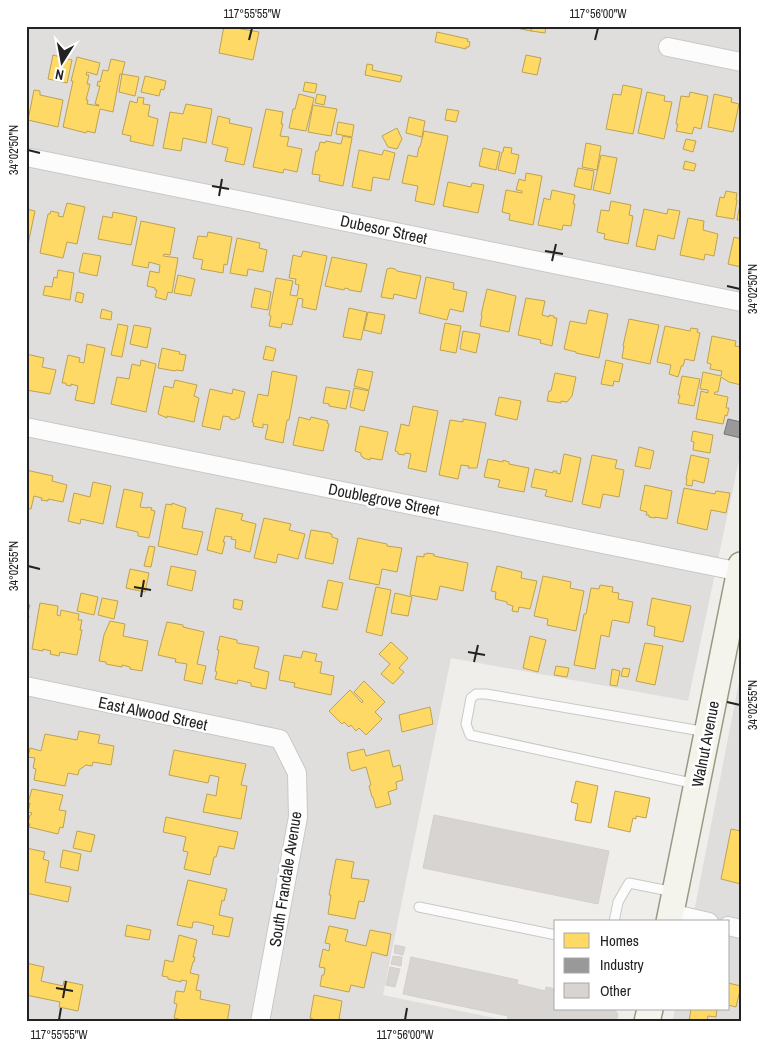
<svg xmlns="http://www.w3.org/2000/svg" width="767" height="1048" viewBox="0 0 767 1048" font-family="'Archivo Narrow',sans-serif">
<rect width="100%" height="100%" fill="#f0eeeb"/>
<path fill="#dfdedc" d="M 26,26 L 741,26 L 741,451 L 688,701 L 451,658 L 383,995 L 504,1020 L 503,1022 L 26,1022 Z
M 741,672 L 741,1022 L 672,1022 L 675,1009 L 728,1009 L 728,922 L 692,922 Z"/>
<path fill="#ffd966" stroke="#bda252" d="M 224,26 L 259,32 L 253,60 L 219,53 Z
M 516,26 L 532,26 L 531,31 L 516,28 Z
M 532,26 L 546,26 L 545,33 L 531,31 Z
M 437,32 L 468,39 L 467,41 L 470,42 L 469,47 L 466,47 L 466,49 L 435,42 Z
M 53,55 L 72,60 L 67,83 L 48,79 Z
M 526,55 L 541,58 L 537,75 L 522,72 Z
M 77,57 L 100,63 L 97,75 L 87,72 L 86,75 L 89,75 L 87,84 L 90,84 L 86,100 L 88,100 L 87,104 L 99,106 L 99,105 L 95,104 L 100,86 L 97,86 L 98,81 L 100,82 L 103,70 L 108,71 L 111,59 L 125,62 L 122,74 L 120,74 L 113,112 L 100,109 L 95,133 L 87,131 L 86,133 L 63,127 L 73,81 L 71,81 Z
M 367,64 L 373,65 L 372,70 L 402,76 L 400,82 L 365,75 Z
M 122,74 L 139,77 L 135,96 L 119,92 Z
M 145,76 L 166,81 L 164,90 L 161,89 L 159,96 L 141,92 Z
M 305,82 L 317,84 L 315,93 L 303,91 Z
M 623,85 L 642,89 L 633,134 L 606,129 L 613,94 L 621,95 Z
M 34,90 L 40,91 L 40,95 L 63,100 L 58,127 L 28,120 Z
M 647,92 L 665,96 L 664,101 L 672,102 L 664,139 L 638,133 Z
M 690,92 L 708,96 L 701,129 L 694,127 L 692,134 L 676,131 L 678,124 L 676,124 L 681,96 L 689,97 Z
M 299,94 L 314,98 L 306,131 L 289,128 L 293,109 L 295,109 Z
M 317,94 L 326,96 L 324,105 L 315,103 Z
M 714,94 L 732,98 L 731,102 L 739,104 L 733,132 L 708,127 Z
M 138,97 L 144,98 L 143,104 L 150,105 L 148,116 L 158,119 L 153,146 L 130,141 L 131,136 L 122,134 L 130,101 L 137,103 Z
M 186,104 L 212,109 L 206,143 L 183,138 L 181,151 L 163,148 L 170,112 L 183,114 Z
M 313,105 L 337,109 L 331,136 L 308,132 Z
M 266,109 L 283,112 L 281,124 L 283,124 L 280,136 L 289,137 L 287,146 L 302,149 L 297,172 L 284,169 L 283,173 L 253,167 Z
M 447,109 L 459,111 L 456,122 L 445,120 Z
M 218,116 L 230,119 L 229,123 L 252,128 L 244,165 L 225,161 L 228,148 L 212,144 Z
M 409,117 L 425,121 L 422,137 L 406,133 Z
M 338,122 L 354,125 L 352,137 L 336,134 Z
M 397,128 L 402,139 L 397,149 L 388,147 L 382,136 Z
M 424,131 L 448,136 L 434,205 L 415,201 L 418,186 L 402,183 L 408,155 L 417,157 L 419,147 L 420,147 Z
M 343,136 L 352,138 L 343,186 L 319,181 L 320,175 L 312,174 L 316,151 L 318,151 L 320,142 L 325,143 L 326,141 L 341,144 Z
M 686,139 L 696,141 L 693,152 L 683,149 Z
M 586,143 L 601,146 L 597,170 L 582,167 Z
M 504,147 L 512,148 L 511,153 L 519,155 L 515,174 L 498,170 L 502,152 L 503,152 Z
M 483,148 L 500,152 L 496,170 L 479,166 Z
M 359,150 L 382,155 L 384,150 L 395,153 L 389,180 L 373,177 L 371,191 L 352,187 Z
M 601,155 L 617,158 L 610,194 L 593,190 Z
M 685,161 L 696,164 L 694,171 L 683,169 Z
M 578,168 L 594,171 L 591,190 L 574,186 Z
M 526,173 L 542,176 L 533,225 L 509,220 L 510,214 L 502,212 L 506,190 L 522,193 L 522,191 L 516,190 L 519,179 L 525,181 Z
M 448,182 L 471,187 L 472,183 L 484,185 L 478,213 L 443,206 Z
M 552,190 L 575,195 L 573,204 L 575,204 L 571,226 L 563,225 L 562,230 L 538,225 L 544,198 L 550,200 Z
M 726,191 L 737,193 L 736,200 L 737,200 L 734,219 L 716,216 L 720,197 L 724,198 Z
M 741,196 L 741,220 L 737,220 L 740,204 L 739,204 Z
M 611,201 L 631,205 L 629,215 L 633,216 L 628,244 L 604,239 L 605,234 L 597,232 L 601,210 L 609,211 Z
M 67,203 L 85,207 L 77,244 L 67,242 L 63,258 L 40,253 L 48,214 L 50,214 L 51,211 L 59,213 L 58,216 L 63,217 Z
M 26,209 L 35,211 L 26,254 Z
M 644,209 L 667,214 L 668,209 L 680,211 L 674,239 L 658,235 L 655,250 L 636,246 Z
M 113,212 L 137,217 L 131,245 L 98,239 L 103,216 L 112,218 Z
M 688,218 L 704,221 L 703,230 L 718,234 L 714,256 L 705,254 L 704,260 L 680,255 Z
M 141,221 L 175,228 L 170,255 L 164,254 L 163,256 L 178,258 L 172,293 L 168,292 L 166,300 L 155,297 L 157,290 L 155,290 L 155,288 L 147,286 L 150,271 L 159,273 L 160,265 L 149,262 L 148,268 L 132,265 Z
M 208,232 L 232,237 L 227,265 L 224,264 L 223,273 L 201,269 L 203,260 L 193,258 L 198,236 L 207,237 Z
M 734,237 L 741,239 L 741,267 L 728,264 Z
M 237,238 L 260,243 L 259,248 L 267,250 L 263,272 L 248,269 L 247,276 L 230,273 Z
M 303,251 L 327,256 L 316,310 L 302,307 L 303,299 L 298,298 L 292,325 L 282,323 L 281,328 L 269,326 L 271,316 L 269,315 L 276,278 L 293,281 L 290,295 L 297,296 L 299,285 L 295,284 L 296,279 L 289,278 L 293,255 L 301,257 Z
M 83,253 L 101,256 L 97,276 L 79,272 Z
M 332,257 L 367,264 L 361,292 L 349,290 L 349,289 L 345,288 L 344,290 L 325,286 Z
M 391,268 L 395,269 L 397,271 L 421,276 L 416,299 L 394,294 L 393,299 L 381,297 L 387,269 Z
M 58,270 L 74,273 L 70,300 L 43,295 L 45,286 L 52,287 L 54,277 L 57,278 Z
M 178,275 L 195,279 L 191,296 L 174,293 Z
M 426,277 L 454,283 L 453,289 L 467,292 L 463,312 L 450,309 L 447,320 L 419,313 Z
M 255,288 L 271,292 L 268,310 L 251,307 Z
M 487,289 L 516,296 L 509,332 L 480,326 L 482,316 L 481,315 Z
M 77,292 L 84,294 L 82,303 L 75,301 Z
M 526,298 L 545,301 L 542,315 L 549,317 L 549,315 L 554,316 L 554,318 L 557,318 L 552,346 L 540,343 L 541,340 L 518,335 Z
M 349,308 L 367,312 L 361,340 L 343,337 Z
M 102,309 L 112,312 L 111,320 L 100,318 Z
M 589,310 L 608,314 L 599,358 L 576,353 L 576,352 L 564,349 L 570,321 L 586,324 Z
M 368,312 L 385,315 L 381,334 L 364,330 Z
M 629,319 L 659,325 L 650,364 L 622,358 L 624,346 L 623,346 Z
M 445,323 L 461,326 L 456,353 L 440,350 Z
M 118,324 L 128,326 L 122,357 L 111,355 Z
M 134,325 L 151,328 L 147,348 L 130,344 Z
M 665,326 L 690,331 L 691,328 L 698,329 L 697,332 L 700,333 L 694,361 L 685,359 L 683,366 L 681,366 L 681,367 L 678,377 L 669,374 L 671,365 L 657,362 Z
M 463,331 L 480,334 L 476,353 L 460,349 Z
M 712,336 L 736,341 L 735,346 L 741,347 L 741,385 L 729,382 L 721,377 L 718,392 L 715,392 L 714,394 L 728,397 L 726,408 L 729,408 L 727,416 L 725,415 L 723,424 L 696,419 L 701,391 L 708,393 L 708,390 L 700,389 L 703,372 L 721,376 L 722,371 L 710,369 L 711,364 L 707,363 Z
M 87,344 L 105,348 L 94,404 L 75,400 L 78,386 L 71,384 L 71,386 L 66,385 L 66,383 L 62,383 L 68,355 L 80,358 L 79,362 L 84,363 Z
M 266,346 L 276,349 L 273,361 L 263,359 Z
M 162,348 L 180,352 L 179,354 L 186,355 L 183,371 L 176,370 L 175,371 L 158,368 Z
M 26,354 L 44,358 L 42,367 L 56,370 L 50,394 L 26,390 Z
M 141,360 L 156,364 L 146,412 L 111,404 L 117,377 L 129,379 L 132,364 L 140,366 Z
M 606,360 L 623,364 L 619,382 L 614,381 L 613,386 L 601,384 Z
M 358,369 L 373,372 L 369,390 L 354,386 Z
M 272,371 L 297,376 L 289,420 L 287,420 L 283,443 L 265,439 L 268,425 L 263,424 L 263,428 L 253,426 L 254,423 L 252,422 L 258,394 L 268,396 Z
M 555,373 L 576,377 L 572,396 L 567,402 L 561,401 L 561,403 L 547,401 L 549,391 L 551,391 Z
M 682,376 L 700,379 L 694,406 L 678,403 L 680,395 L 678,395 Z
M 175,380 L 197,385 L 194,396 L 199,398 L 194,422 L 167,416 L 167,418 L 158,414 L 164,386 L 173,388 Z
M 326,387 L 350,391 L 346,409 L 329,406 L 329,404 L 323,403 Z
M 354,388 L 369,391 L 364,411 L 350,407 Z
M 210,389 L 232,394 L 233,389 L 245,392 L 239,418 L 236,418 L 235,420 L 230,419 L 230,417 L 223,416 L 220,430 L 202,426 Z
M 499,397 L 521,401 L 517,420 L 495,415 Z
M 413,406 L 438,411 L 426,472 L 408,468 L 411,454 L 405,453 L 404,455 L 398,454 L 398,452 L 395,451 L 401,424 L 409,426 Z
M 299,417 L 310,420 L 311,417 L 328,421 L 327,423 L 329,424 L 323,451 L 293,445 Z
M 463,419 L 486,423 L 477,468 L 468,468 L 469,466 L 461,465 L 458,479 L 439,475 L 450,420 L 463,422 Z
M 360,426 L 388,432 L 382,460 L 370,458 L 370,460 L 363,458 L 363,457 L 361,456 L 361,453 L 355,451 Z
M 693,431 L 713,435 L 710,453 L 693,450 L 694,442 L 691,441 Z
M 639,447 L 654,451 L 650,469 L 635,466 Z
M 564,454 L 581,458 L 572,502 L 545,496 L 547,490 L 531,487 L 535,469 L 553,473 L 553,471 L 557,471 L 556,473 L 560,474 Z
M 592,455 L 617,460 L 615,468 L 624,470 L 619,497 L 603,494 L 600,508 L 582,504 Z
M 691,455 L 709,459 L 704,483 L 693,480 L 692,486 L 686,485 L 687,479 L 686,479 Z
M 488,459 L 503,462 L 503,460 L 509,462 L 509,464 L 529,468 L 524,492 L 498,487 L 500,480 L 484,477 Z
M 26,470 L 53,476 L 52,481 L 67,485 L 63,502 L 48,499 L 48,501 L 41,500 L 42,498 L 34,496 L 31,509 L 26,508 Z
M 93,482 L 111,486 L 103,524 L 81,519 L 80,524 L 68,521 L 74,493 L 90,497 Z
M 645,485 L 672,491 L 667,519 L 655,517 L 655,518 L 649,517 L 649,515 L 646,515 L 647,512 L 640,510 Z
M 684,488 L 715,494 L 716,491 L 730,493 L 726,513 L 711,510 L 707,530 L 677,523 Z
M 124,489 L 143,493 L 140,507 L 147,508 L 147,507 L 152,508 L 151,510 L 155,511 L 149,538 L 138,536 L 138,532 L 116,527 Z
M 172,503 L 186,508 L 182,528 L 203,532 L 197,555 L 158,546 L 166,504 L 172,505 Z
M 216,508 L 243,514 L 241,520 L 256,524 L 250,552 L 235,548 L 236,540 L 231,539 L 232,537 L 225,536 L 223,542 L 225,542 L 222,554 L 207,550 Z
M 264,518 L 291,524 L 289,530 L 305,534 L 298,559 L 278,554 L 276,563 L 254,558 Z
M 311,530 L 330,533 L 330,534 L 332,534 L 332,537 L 338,539 L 333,564 L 305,558 Z
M 358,538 L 387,544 L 387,546 L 402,548 L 397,572 L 382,569 L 379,585 L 349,579 Z
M 149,546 L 155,547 L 151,567 L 144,566 Z
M 427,553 L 434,554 L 434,556 L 468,563 L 463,591 L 440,586 L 437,600 L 410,595 L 417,556 L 424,557 L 424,554 L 427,554 Z
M 171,566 L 196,571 L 192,591 L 167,585 Z
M 497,566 L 522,572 L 521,578 L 537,581 L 530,609 L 519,607 L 518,612 L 512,611 L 513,606 L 507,604 L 507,602 L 495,599 L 496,592 L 491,591 Z
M 130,569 L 149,573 L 145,592 L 126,588 Z
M 543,576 L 571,582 L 570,588 L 584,591 L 576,631 L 547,625 L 548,619 L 534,616 Z
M 328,580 L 343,583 L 337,610 L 322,607 Z
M 600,585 L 613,587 L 612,592 L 619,593 L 618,599 L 633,602 L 629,623 L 613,620 L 612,621 L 609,637 L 601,635 L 595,669 L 574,665 L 584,614 L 586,614 L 591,588 L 599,589 Z
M 376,587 L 391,590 L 382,636 L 366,632 Z
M 81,593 L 98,597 L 94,615 L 77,611 Z
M 395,593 L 412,597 L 408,616 L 391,613 Z
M 102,598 L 118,601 L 114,619 L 98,615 Z
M 652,598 L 691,606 L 683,642 L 654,636 L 655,627 L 647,625 Z
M 234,599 L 243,601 L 241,610 L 233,608 Z
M 40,603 L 58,606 L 57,615 L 60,616 L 61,610 L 79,614 L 78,620 L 82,620 L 80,630 L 82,630 L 77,655 L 60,652 L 59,656 L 50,654 L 51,651 L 43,649 L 43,651 L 32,649 Z
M 26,604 L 30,605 L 27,616 L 29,616 L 26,630 Z
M 110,621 L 125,624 L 123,636 L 148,641 L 142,671 L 130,669 L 130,667 L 122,665 L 122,667 L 106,664 L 106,662 L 99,661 L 104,635 Z
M 167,622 L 183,625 L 183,627 L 204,632 L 197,664 L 206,666 L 202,684 L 184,680 L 187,664 L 175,662 L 176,659 L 158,655 Z
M 220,636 L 237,640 L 237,643 L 259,647 L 254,668 L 269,672 L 266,689 L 251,686 L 251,683 L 238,680 L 237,684 L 215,679 L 217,672 L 215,671 L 219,650 L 217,650 Z
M 530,636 L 546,640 L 538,672 L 523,668 Z
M 391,642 L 408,658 L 399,668 L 404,672 L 393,684 L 381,674 L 390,664 L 379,654 Z
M 645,643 L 663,646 L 655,685 L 636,681 Z
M 303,651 L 317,654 L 315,661 L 322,662 L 320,673 L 334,676 L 331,695 L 294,687 L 295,683 L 279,680 L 284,655 L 301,658 Z
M 556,666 L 569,668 L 567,677 L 554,675 Z
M 623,668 L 630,669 L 628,677 L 621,676 Z
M 612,669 L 620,671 L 617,686 L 610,685 Z
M 364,681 L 385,702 L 375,712 L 382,719 L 366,735 L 359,728 L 356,731 L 351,725 L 349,727 L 344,722 L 342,724 L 329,711 L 350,690 L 362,703 L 363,701 L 354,692 Z
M 430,707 L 433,724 L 402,732 L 399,715 Z
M 79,731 L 100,735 L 98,743 L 114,746 L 111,765 L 93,762 L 92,766 L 86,765 L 79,770 L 78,775 L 68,773 L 65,786 L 34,780 L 36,769 L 33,768 L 35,758 L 28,757 L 30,748 L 41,751 L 45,734 L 77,740 Z
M 364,749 L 366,756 L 389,750 L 393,767 L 400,765 L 403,780 L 396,782 L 397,789 L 388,792 L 391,804 L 376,808 L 373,797 L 372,797 L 369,786 L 371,785 L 366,767 L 352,771 L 350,769 L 347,753 Z
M 174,750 L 246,764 L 241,785 L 247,786 L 241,819 L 203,812 L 207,794 L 216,796 L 219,777 L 210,775 L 208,783 L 169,775 Z
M 576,781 L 598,786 L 591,823 L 575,820 L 578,804 L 571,802 Z
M 32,789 L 63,795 L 59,810 L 66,811 L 63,828 L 60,827 L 58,834 L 29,827 L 30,824 L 28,823 L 30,815 L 31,815 L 32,813 L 28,812 L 30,803 L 28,803 Z
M 615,791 L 650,798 L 646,818 L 636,816 L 636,819 L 633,818 L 630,832 L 608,827 Z
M 166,817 L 238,832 L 234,849 L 219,846 L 216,857 L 214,857 L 210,875 L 184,869 L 188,852 L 183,851 L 186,837 L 163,832 Z
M 731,829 L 741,831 L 741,884 L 721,879 Z
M 77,831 L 95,835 L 91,852 L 73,848 Z
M 26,848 L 45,852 L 43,859 L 49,861 L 45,882 L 71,887 L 68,902 L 26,893 Z
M 63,850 L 81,854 L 78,871 L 60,867 Z
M 336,859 L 354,862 L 351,878 L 369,880 L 364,902 L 359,901 L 355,919 L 328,914 L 331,895 L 329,895 Z
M 188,880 L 227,889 L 224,901 L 222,900 L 219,915 L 233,918 L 229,937 L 212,934 L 214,926 L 198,922 L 193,922 L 192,928 L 177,925 Z
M 127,925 L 151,930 L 149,940 L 125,936 Z
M 329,926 L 348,930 L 345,941 L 366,946 L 370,930 L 391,934 L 387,956 L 372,952 L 364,988 L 351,985 L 349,992 L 320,986 L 322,975 L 324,975 L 325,968 L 319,967 L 323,949 L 329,951 L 330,944 L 325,943 Z
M 179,935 L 197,940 L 193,957 L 195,957 L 194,962 L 193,962 L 190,973 L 199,975 L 196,990 L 201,991 L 200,999 L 230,1005 L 227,1022 L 178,1022 L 179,1019 L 174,1018 L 177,1004 L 174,1003 L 176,991 L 184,992 L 187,981 L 181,980 L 181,982 L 168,979 L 168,977 L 162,976 L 165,960 L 173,962 Z
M 26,963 L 44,967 L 41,981 L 63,986 L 64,981 L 83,985 L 78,1011 L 59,1007 L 60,1002 L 26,995 Z
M 728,983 L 741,986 L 736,1007 L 728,1005 Z
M 314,995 L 342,1001 L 339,1019 L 345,1020 L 345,1022 L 313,1022 L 313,1019 L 310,1018 Z
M 691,1009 L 717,1009 L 716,1017 L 708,1016 L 707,1022 L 689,1022 Z"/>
<path fill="#999" stroke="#757575" d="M 728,419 L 741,422 L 741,438 L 724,434 Z"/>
<path fill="#d7d4d2" stroke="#d3d0cc" d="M 434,815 L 609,851 L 598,904 L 423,868 Z
M 395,945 L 405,947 L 403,955 L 394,953 Z
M 393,956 L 402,957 L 401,966 L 391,964 Z
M 411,957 L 518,980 L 517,984 L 545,991 L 546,987 L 556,989 L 556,1009 L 614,1009 L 618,1014 L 616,1022 L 507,1022 L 508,1016 L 403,994 Z
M 390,967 L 400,969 L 395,987 L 386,985 Z"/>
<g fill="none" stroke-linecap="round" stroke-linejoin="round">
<defs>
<path id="lane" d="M 696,784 L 470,735 L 466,724 L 471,698 L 476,694 L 486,694 L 707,732
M 419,907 L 556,935
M 614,922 L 618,902 L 629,883 L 674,892"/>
<path id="street" d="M 668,47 L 741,62
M 26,157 L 741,302
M 26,427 L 741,572
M 26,686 L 280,739 L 297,773 L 298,817 L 260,1022
M 670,913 L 709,922
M 728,926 L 741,929"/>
<path id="secondary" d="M 669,922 L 741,565
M 647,1022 L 650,1009"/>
</defs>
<use href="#lane" stroke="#c9c8c7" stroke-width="11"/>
<use href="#street" stroke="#c9c8c7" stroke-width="20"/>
<use href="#secondary" stroke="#999a82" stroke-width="28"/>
<use href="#lane" stroke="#fdfcfc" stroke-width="9"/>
<use href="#street" stroke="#fdfcfc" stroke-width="18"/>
<use href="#secondary" stroke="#f4f4ed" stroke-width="25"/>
</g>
<path fill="none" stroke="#222" stroke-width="2" d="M 249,40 L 252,28M 595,40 L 598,28M 28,150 L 40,153M 212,186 L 229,189M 219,196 L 222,179M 545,251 L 563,254M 552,261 L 556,244M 727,286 L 740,289M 28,566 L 40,569M 134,587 L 151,590M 141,597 L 144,580M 468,652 L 485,655M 474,662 L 478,645M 727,702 L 740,705M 56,988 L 73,991M 63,998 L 66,981M 59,1020 L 61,1008M 405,1020 L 407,1008"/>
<g text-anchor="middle" stroke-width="5" stroke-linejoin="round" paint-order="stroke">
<g font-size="16" fill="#222" stroke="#fff">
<text transform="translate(384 229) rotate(12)" y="6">Dubesor Street</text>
<text transform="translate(384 499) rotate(11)" y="6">Doublegrove Street</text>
<text transform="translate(153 713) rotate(12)" y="6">East Alwood Street</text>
<text transform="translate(705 744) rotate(-79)" y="6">Walnut Avenue</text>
<text transform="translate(285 879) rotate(-81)" y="6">South Frandale Avenue</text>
</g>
</g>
<rect width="767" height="1048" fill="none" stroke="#ffffff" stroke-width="55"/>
<rect x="554" y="920" width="175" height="90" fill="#ffffff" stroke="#a7a7a7"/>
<rect x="564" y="933" width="25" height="15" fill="#ffd966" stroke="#a7a7a7"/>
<text x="600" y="946" font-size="15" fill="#222222">Homes</text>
<rect x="564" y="958" width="25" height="15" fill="#999999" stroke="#a7a7a7"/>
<text x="600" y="970" font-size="15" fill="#222222">Industry</text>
<rect x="564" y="983" width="25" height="15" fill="#d7d4d2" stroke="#a7a7a7"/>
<text x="600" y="996" font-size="15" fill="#222222">Other</text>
<g transform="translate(62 62) rotate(191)" stroke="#ffffff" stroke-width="4" paint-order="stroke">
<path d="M0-4L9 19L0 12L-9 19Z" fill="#222222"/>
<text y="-8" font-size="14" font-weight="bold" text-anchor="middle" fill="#222222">N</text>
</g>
<rect x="28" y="28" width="712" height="992" fill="none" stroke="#222" stroke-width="2"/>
<g font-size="12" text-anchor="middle" fill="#222">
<text x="252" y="18">117°55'55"W</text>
<text x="598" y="18">117°56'00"W</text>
<text transform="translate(14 150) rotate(-90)" y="4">34°02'50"N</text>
<text transform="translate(753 289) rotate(-90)" y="4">34°02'50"N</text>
<text transform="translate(14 566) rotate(-90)" y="4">34°02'55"N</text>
<text transform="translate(753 705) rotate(-90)" y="4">34°02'55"N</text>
<text x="59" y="1039">117°55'55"W</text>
<text x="405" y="1039">117°56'00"W</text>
</g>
</svg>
